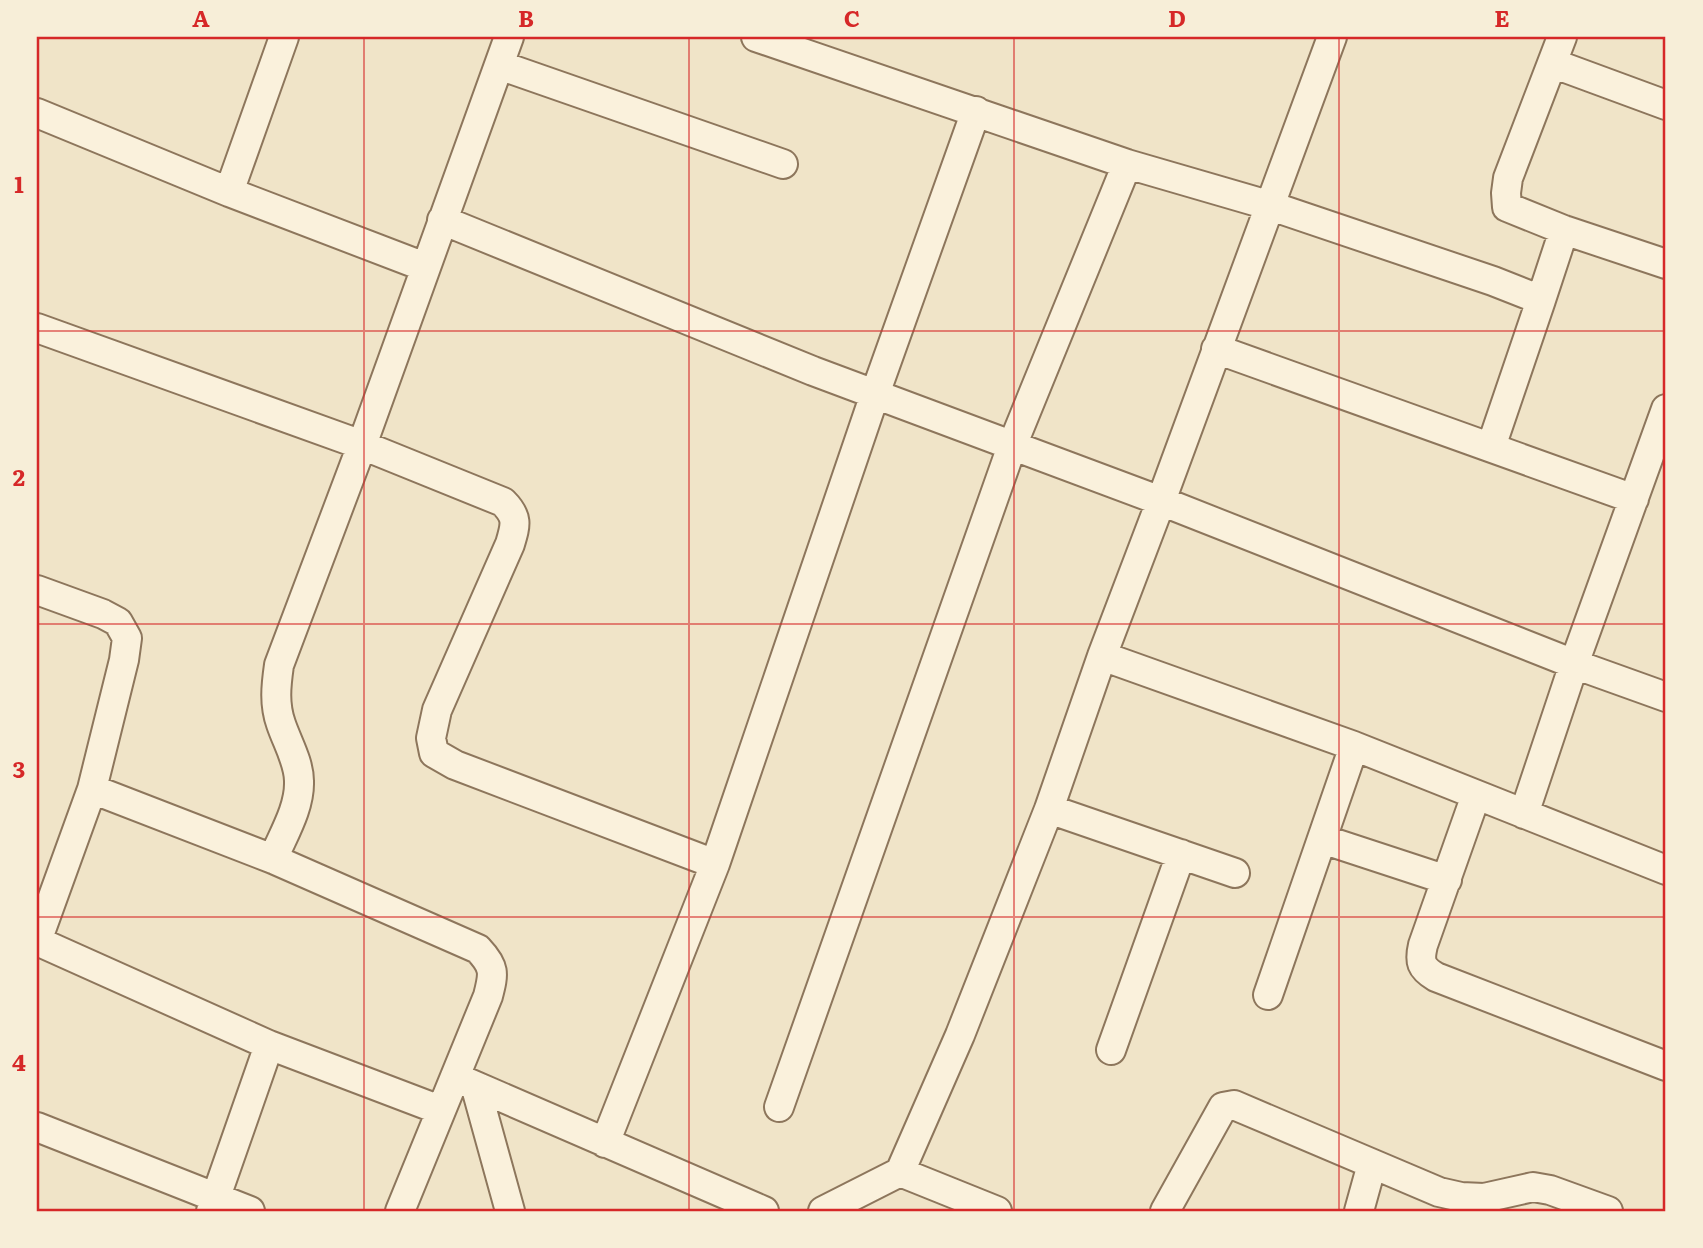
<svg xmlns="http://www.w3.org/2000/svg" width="1703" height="1248" viewBox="0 0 1703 1248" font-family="Literata,serif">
<rect width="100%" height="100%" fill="#f0e4c8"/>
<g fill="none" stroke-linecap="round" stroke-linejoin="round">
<defs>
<path id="street" d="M 756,37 L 1127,164 L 1268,205 L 1493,281 L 1541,300 L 1491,447
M 1562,37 L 1508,178 L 1506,193 L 1507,207 L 1564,230 L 1666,264
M 1552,63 L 1666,105
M 499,65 L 783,164
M 37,113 L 229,192 L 425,267
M 229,192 L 284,37
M 442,220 L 813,371 L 1161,501 L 1332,37
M 1541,300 L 1564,230
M 37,328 L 362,445 L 503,502 C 518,517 516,524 510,544 L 437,710 L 431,738 L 434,753 L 455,765 L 715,864
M 1216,349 L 1634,499
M 37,590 L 103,614 L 118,622 L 127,638 L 124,660 L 92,789
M 1102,656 L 1354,746 L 1666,870
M 1476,795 L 1423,945 C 1419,962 1421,968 1436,977 L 1666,1066
M 1049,809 L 1235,873
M 1524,814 L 1574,664 L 1666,409
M 1322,839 L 1447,880
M 273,859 C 283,835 300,808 299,781 C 299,762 287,742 281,724 C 274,704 276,686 279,665 L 362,445 L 509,37
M 37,941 L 92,789 L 273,859 L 478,949 C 495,967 494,973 488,996 L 400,1211
M 37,941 L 269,1045 L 211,1211
M 1268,995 L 1354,746
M 269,1045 L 440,1110
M 1111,1050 L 1181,854
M 455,1077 L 764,1211
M 476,1088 L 510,1211
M 779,1107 L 1012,446 L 1127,164
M 37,1127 L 250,1211
M 605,1143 L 715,864 L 875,394 L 976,111
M 900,1172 L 997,1211
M 823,1211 L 900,1172 L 960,1035 L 1049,809 L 1102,656 L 1161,501 L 1574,664 L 1666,697
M 1165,1211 L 1223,1107 L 1234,1105 L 1439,1192 L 1461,1197 L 1484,1198 L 1533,1187 L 1550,1190 L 1608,1211
M 1359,1211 L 1372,1164"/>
</defs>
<use href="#street" stroke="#8d765c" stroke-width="32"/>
<use href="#street" stroke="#faf1dc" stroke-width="28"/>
</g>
<path fill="none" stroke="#d62828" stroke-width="2" stroke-opacity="0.55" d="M 364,37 L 364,1211M 689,37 L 689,1211M 1014,37 L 1014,1211M 1339,37 L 1339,1211M 37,331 L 1666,331M 37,624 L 1666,624M 37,917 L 1666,917"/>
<rect width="1703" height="1248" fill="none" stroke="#f7eed8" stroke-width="77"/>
<rect x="38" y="38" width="1626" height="1172" fill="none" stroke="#d62828" stroke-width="2.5"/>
<g font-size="23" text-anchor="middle" font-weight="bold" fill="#d62828">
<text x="201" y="27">A</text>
<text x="526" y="27">B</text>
<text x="852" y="27">C</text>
<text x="1177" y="27">D</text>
<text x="1502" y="27">E</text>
<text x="19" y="193">1</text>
<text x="19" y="486">2</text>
<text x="19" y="778">3</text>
<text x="19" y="1071">4</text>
</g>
</svg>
